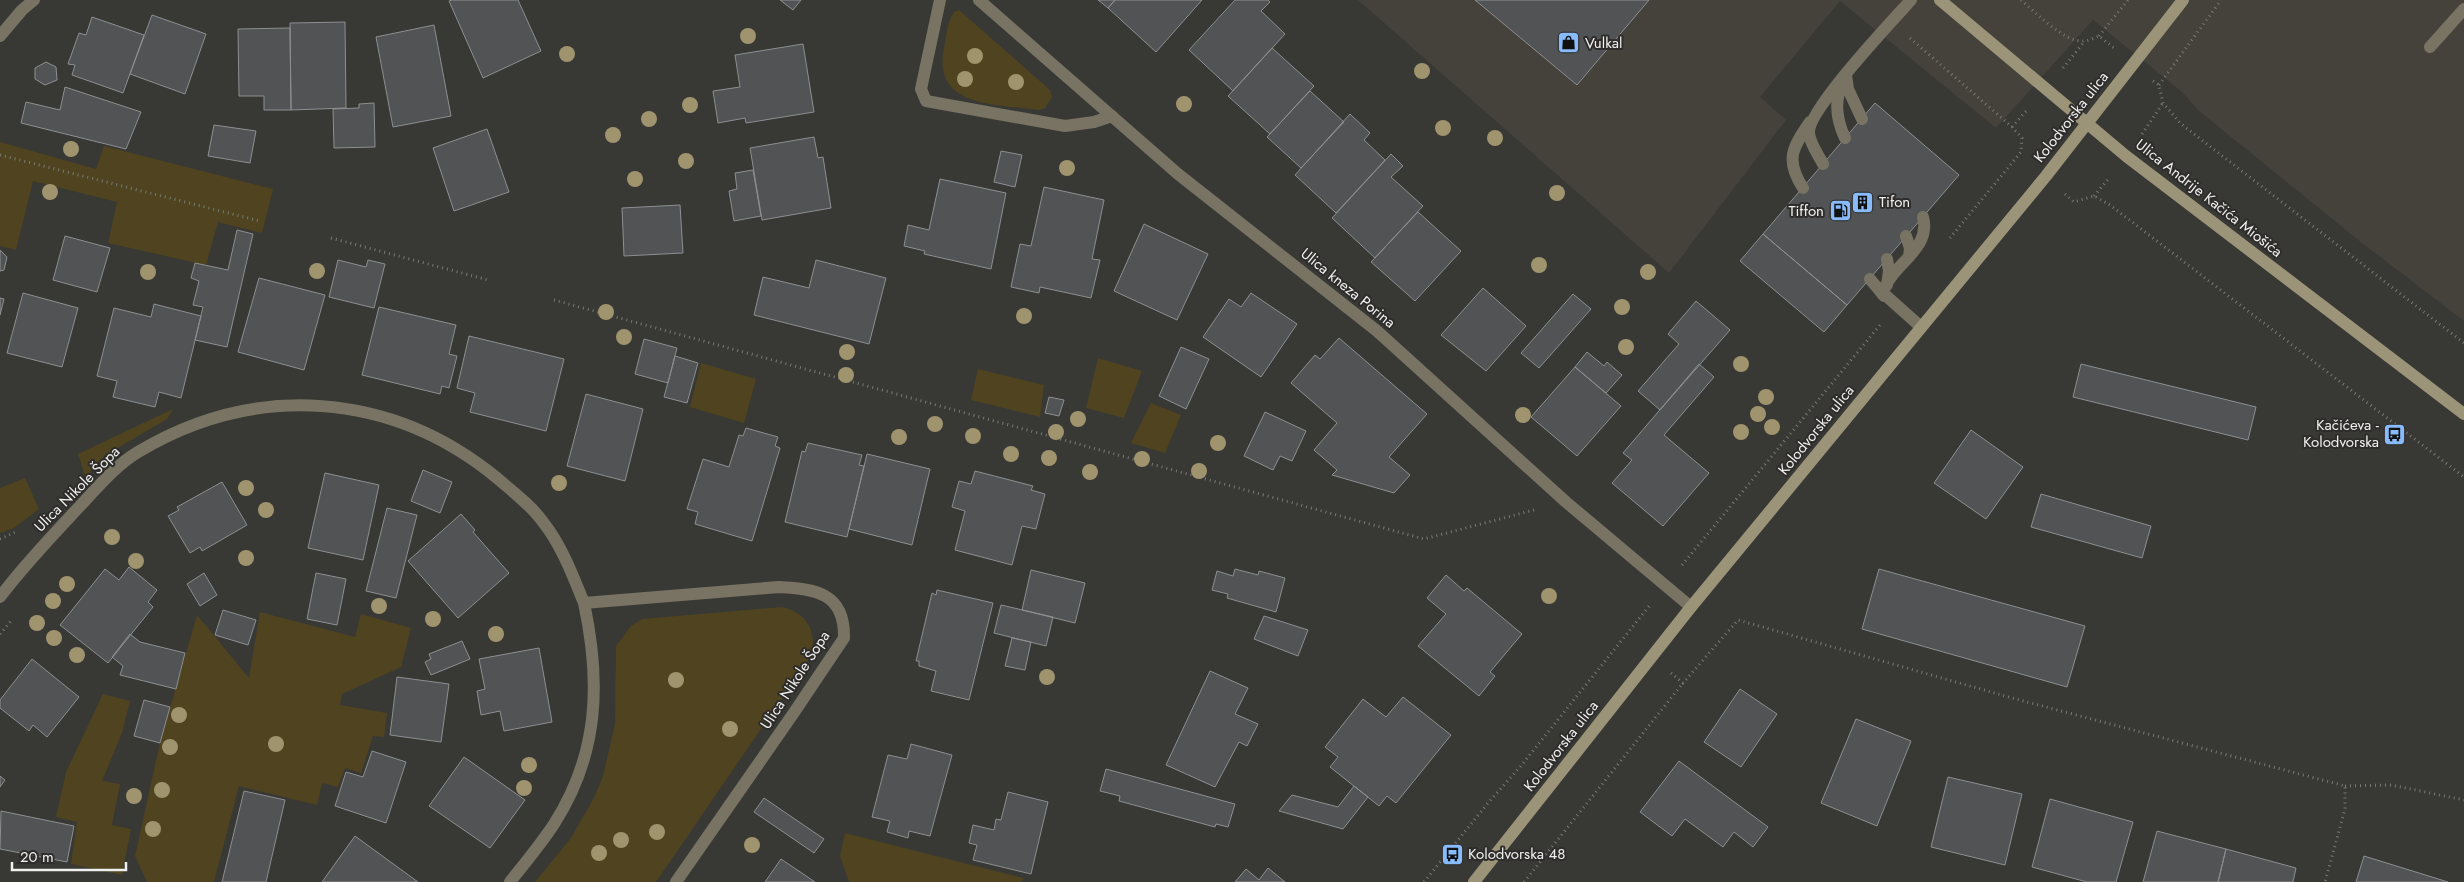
<svg xmlns="http://www.w3.org/2000/svg" width="2464" height="882" viewBox="0 0 2464 882" font-family="Jost,sans-serif">
<rect width="100%" height="100%" fill="#383835"/>
<path fill="#44423a" d="M 1358,0 L 2464,0 L 2464,321 L 2362,243 L 2199,111 L 2182,92 L 2093,20 L 1996,128 L 1840,1 L 1760,97 L 1786,120 L 1669,273 Z"/>
<path fill="#4f441f" d="M 959,10 L 1050,90 L 1052,97 L 1045,108 L 1039,110 C 998,104 932,108 944,49 C 946,36 947,23 954,12 Z
M 0,142 L 96,169 L 104,146 L 273,189 L 262,233 L 218,222 L 206,265 L 108,243 L 117,202 L 33,181 L 16,250 L 0,246 Z
M 1098,358 L 1142,371 L 1124,418 L 1086,408 Z
M 701,363 L 756,379 L 744,423 L 690,407 Z
M 978,369 L 1044,385 L 1040,417 L 971,400 Z
M 1151,403 L 1181,415 L 1165,453 L 1131,443 Z
M 173,409 L 167,419 L 116,449 L 85,476 L 78,454 Z
M 25,478 L 39,509 L 14,528 L 0,533 L 0,488 Z
M 782,607 C 806,612 818,632 811,656 L 656,882 L 535,882 L 571,838 L 595,796 L 603,776 L 615,724 L 616,646 L 631,626 L 642,619 Z
M 260,612 L 355,637 L 361,614 L 411,628 L 401,667 L 342,694 L 340,705 L 387,713 L 384,737 L 373,736 L 361,773 L 345,768 L 338,787 L 322,783 L 317,805 L 239,786 L 214,882 L 147,882 L 135,856 L 160,743 L 197,615 L 249,678 Z
M 103,694 L 130,701 L 122,733 L 102,781 L 120,784 L 112,825 L 131,829 L 122,875 L 71,864 L 77,822 L 56,817 L 66,772 Z
M 845,833 L 1023,878 L 1022,882 L 849,882 L 840,856 Z"/>
<path fill="#515355" stroke="#8d8f91" d="M 452,0 L 518,0 L 541,51 L 483,78 L 449,1 Z
M 780,0 L 801,0 L 793,10 Z
M 1098,0 L 1115,0 L 1108,8 Z
M 1115,0 L 1202,0 L 1156,52 L 1108,8 Z
M 1235,0 L 1268,0 L 1270,2 L 1261,11 L 1285,34 L 1233,91 L 1189,50 Z
M 1475,0 L 1649,0 L 1577,85 Z
M 152,15 L 206,34 L 185,94 L 130,74 Z
M 92,17 L 144,35 L 123,93 L 72,75 L 75,65 L 68,64 L 79,33 L 86,35 Z
M 345,22 L 346,108 L 291,110 L 290,23 Z
M 434,25 L 451,116 L 393,127 L 376,37 Z
M 290,28 L 291,110 L 264,110 L 264,96 L 239,96 L 238,29 Z
M 803,44 L 814,112 L 746,123 L 745,118 L 718,123 L 713,91 L 740,87 L 735,55 Z
M 1272,48 L 1314,86 L 1270,134 L 1228,96 Z
M 46,62 L 56,67 L 57,80 L 45,85 L 35,79 L 35,68 Z
M 65,87 L 141,112 L 126,149 L 21,123 L 26,102 L 60,110 Z
M 1310,91 L 1344,122 L 1301,168 L 1267,137 Z
M 374,103 L 375,147 L 334,148 L 333,109 L 359,108 L 359,104 Z
M 1875,103 L 1959,175 L 1847,305 L 1763,234 Z
M 1350,114 L 1370,133 L 1364,140 L 1385,160 L 1336,213 L 1295,175 Z
M 214,125 L 256,131 L 250,163 L 208,156 Z
M 487,129 L 509,192 L 454,211 L 433,148 Z
M 814,137 L 818,158 L 823,157 L 831,208 L 762,220 L 750,148 Z
M 1001,151 L 1022,155 L 1015,187 L 994,182 Z
M 1391,154 L 1403,166 L 1391,177 L 1423,206 L 1375,258 L 1332,218 Z
M 753,170 L 761,216 L 734,221 L 729,191 L 737,189 L 735,173 Z
M 940,179 L 1006,193 L 991,269 L 924,254 L 925,251 L 904,246 L 908,225 L 929,230 Z
M 1044,187 L 1104,200 L 1092,259 L 1100,260 L 1091,298 L 1040,287 L 1039,293 L 1011,287 L 1020,244 L 1031,246 Z
M 680,205 L 683,253 L 624,256 L 622,208 Z
M 1418,212 L 1461,251 L 1415,301 L 1371,262 Z
M 1144,224 L 1208,254 L 1177,320 L 1114,291 Z
M 237,230 L 253,234 L 227,347 L 195,340 L 203,307 L 193,305 L 199,281 L 191,278 L 195,263 L 228,270 Z
M 1763,234 L 1847,305 L 1824,332 L 1740,261 Z
M 65,236 L 110,248 L 97,292 L 53,280 Z
M 0,250 L 7,257 L 4,270 L 0,271 Z
M 338,260 L 366,267 L 368,260 L 385,264 L 374,308 L 329,297 Z
M 816,260 L 886,278 L 869,344 L 754,315 L 763,277 L 809,288 Z
M 259,278 L 325,295 L 304,370 L 238,352 Z
M 1483,288 L 1526,326 L 1486,371 L 1441,335 Z
M 23,293 L 78,308 L 62,367 L 7,353 Z
M 1251,293 L 1297,324 L 1261,377 L 1203,337 L 1229,299 L 1241,307 Z
M 1573,294 L 1591,309 L 1539,368 L 1521,353 Z
M 0,298 L 4,299 L 0,315 Z
M 1696,301 L 1730,330 L 1660,410 L 1638,391 L 1679,344 L 1668,334 Z
M 154,304 L 201,316 L 181,398 L 159,392 L 155,407 L 113,397 L 117,381 L 97,376 L 114,308 L 151,317 Z
M 379,307 L 456,325 L 449,354 L 457,356 L 449,388 L 442,386 L 440,394 L 362,375 Z
M 469,336 L 564,359 L 546,431 L 470,412 L 475,393 L 457,388 Z
M 1339,338 L 1427,414 L 1389,457 L 1410,475 L 1394,493 L 1332,475 L 1337,470 L 1314,450 L 1337,423 L 1291,383 L 1315,355 L 1320,359 Z
M 644,339 L 677,348 L 668,383 L 635,374 Z
M 1181,347 L 1209,359 L 1186,409 L 1159,396 Z
M 1587,352 L 1604,366 L 1607,362 L 1622,375 L 1606,393 L 1575,367 Z
M 675,356 L 698,363 L 687,403 L 664,397 Z
M 1699,364 L 1714,377 L 1664,435 L 1709,473 L 1663,526 L 1612,483 L 1632,460 L 1623,453 Z
M 2081,364 L 2256,407 L 2248,440 L 2073,397 Z
M 1575,367 L 1621,406 L 1577,456 L 1531,417 Z
M 586,394 L 643,409 L 625,481 L 567,466 Z
M 1049,397 L 1064,400 L 1059,416 L 1045,413 Z
M 1265,412 L 1306,431 L 1292,461 L 1280,456 L 1273,470 L 1244,456 Z
M 746,428 L 778,437 L 775,446 L 780,448 L 752,541 L 695,524 L 698,512 L 687,509 L 703,459 L 729,467 L 739,435 L 743,436 Z
M 1971,430 L 2023,467 L 1986,519 L 1934,483 Z
M 808,443 L 862,455 L 859,465 L 864,466 L 847,537 L 785,522 L 802,451 L 805,452 Z
M 867,454 L 930,469 L 912,545 L 849,529 Z
M 423,470 L 452,482 L 440,513 L 411,501 Z
M 975,471 L 1033,486 L 1031,490 L 1045,494 L 1036,529 L 1022,526 L 1012,565 L 955,550 L 965,511 L 952,507 L 959,481 L 971,484 Z
M 325,473 L 379,485 L 363,560 L 308,548 Z
M 222,482 L 247,525 L 202,551 L 200,547 L 190,553 L 168,516 L 179,510 L 177,507 Z
M 2041,494 L 2151,526 L 2142,558 L 2031,527 Z
M 387,508 L 417,515 L 396,598 L 366,591 Z
M 461,514 L 475,530 L 473,532 L 509,573 L 458,618 L 408,561 Z
M 129,567 L 157,590 L 148,602 L 153,607 L 108,663 L 60,625 L 105,569 L 119,580 Z
M 1235,569 L 1258,575 L 1259,571 L 1285,578 L 1276,612 L 1227,598 L 1228,594 L 1212,590 L 1217,571 L 1233,576 Z
M 1879,569 L 2085,626 L 2067,687 L 1862,629 Z
M 1031,570 L 1085,583 L 1075,623 L 1022,610 Z
M 204,573 L 217,595 L 200,606 L 187,584 Z
M 316,573 L 346,579 L 337,625 L 307,619 Z
M 1446,575 L 1464,591 L 1467,588 L 1522,634 L 1490,672 L 1495,676 L 1479,696 L 1418,646 L 1446,614 L 1427,598 Z
M 937,590 L 993,603 L 969,700 L 931,691 L 936,671 L 919,666 L 919,661 L 916,661 L 932,593 L 936,595 Z
M 1001,605 L 1053,617 L 1046,646 L 994,633 Z
M 223,610 L 256,620 L 248,645 L 215,635 Z
M 1264,616 L 1308,630 L 1298,656 L 1254,639 Z
M 130,634 L 140,642 L 185,653 L 176,689 L 120,675 L 123,666 L 112,657 Z
M 1012,638 L 1031,642 L 1025,670 L 1005,666 Z
M 462,641 L 470,659 L 431,675 L 425,662 L 431,659 L 429,654 Z
M 539,648 L 552,722 L 504,731 L 500,711 L 481,715 L 477,691 L 485,689 L 479,659 Z
M 32,659 L 79,697 L 47,737 L 33,725 L 29,731 L 0,708 L 0,700 Z
M 1210,671 L 1248,688 L 1235,714 L 1258,724 L 1247,746 L 1239,742 L 1215,787 L 1166,765 Z
M 397,677 L 449,684 L 441,742 L 390,735 Z
M 1740,689 L 1777,714 L 1741,767 L 1704,742 Z
M 1403,697 L 1451,735 L 1396,803 L 1387,796 L 1379,806 L 1330,767 L 1338,757 L 1325,747 L 1363,699 L 1386,717 Z
M 144,700 L 170,707 L 160,743 L 134,736 Z
M 1856,719 L 1911,741 L 1877,826 L 1821,803 Z
M 911,744 L 952,755 L 930,836 L 909,831 L 908,838 L 887,832 L 890,821 L 872,817 L 888,755 L 907,759 Z
M 372,751 L 406,762 L 386,823 L 335,806 L 346,772 L 363,777 Z
M 464,757 L 525,800 L 490,848 L 429,806 Z
M 1679,761 L 1768,827 L 1753,847 L 1734,832 L 1723,847 L 1685,819 L 1672,836 L 1640,812 Z
M 1106,769 L 1235,804 L 1228,827 L 1216,824 L 1215,827 L 1119,801 L 1120,796 L 1100,791 Z
M 0,776 L 5,780 L 0,787 Z
M 1948,777 L 2022,794 L 2005,865 L 1931,847 Z
M 1354,786 L 1368,797 L 1343,829 L 1279,811 L 1292,795 L 1338,807 Z
M 244,791 L 285,800 L 266,882 L 222,882 Z
M 1008,792 L 1048,802 L 1031,874 L 973,860 L 977,845 L 969,843 L 973,825 L 994,830 L 996,819 L 1001,820 Z
M 764,798 L 824,839 L 814,853 L 754,812 Z
M 2050,799 L 2133,822 L 2116,882 L 2087,882 L 2032,867 Z
M 1,811 L 74,826 L 67,862 L 0,849 Z
M 2157,831 L 2226,849 L 2218,882 L 2143,882 Z
M 355,836 L 418,882 L 322,882 Z
M 2226,849 L 2296,868 L 2293,882 L 2218,882 Z
M 2364,856 L 2448,882 L 2356,882 Z
M 781,859 L 815,882 L 765,882 Z
M 1268,868 L 1285,882 L 1235,882 L 1246,869 L 1259,880 Z"/>
<g fill="none" stroke-linecap="round" stroke-linejoin="round">
<path stroke="#797976" stroke-width="3" stroke-dasharray="1 4" stroke-linecap="butt" d="M 2021,0 C 2035,12 2065,43 2084,41 C 2088,41 2094,38 2099,36 L 2114,48
M 2099,36 L 2128,0
M 1910,38 L 2012,127 L 2022,138 L 2021,152 L 1950,238
M 2063,68 L 2084,42
M 2153,81 L 2159,85 L 2163,103 L 2181,124 L 2464,343
M 2159,85 L 2221,0
M 2012,127 L 2028,109
M 2142,134 L 2163,103
M 0,155 L 260,221
M 2065,194 L 2074,202 L 2094,196 L 2110,205 L 2464,477
M 2094,196 L 2110,177
M 331,238 L 488,280
M 554,300 L 1424,539 L 1534,510
M 0,539 L 18,531
M 1682,565 L 1880,325
M 0,634 L 11,621
M 1671,673 L 1683,683 L 1738,620 L 2012,698 L 2345,786 L 2345,809 L 2325,882
M 2345,786 L 2391,785 L 2464,800
M 1424,882 L 1488,803 L 1520,767 L 1650,605
M 1524,882 L 1683,683"/>
<path stroke="#787362" stroke-width="12" d="M 940,0 L 921,89 L 926,101 L 1065,126 L 1094,122 L 1112,116
M 2430,47 L 2464,9
M 1846,75 L 1848,89 L 1862,119
M 1842,84 C 1834,102 1837,121 1845,138
M 1823,164 C 1818,154 1810,144 1809,133 C 1807,111 1892,21 1911,0
M 1803,188 C 1785,160 1792,148 1810,122
M 1906,236 L 1910,248 L 1909,257
M 1887,259 L 1889,271 L 1887,285
M 1870,279 L 1884,296
M 1921,327 L 1883,293 C 1890,265 1932,250 1923,217"/>
<path stroke="#787362" stroke-width="12" d="M 979,0 L 1178,174 L 1377,331 L 1566,502 L 1691,607
M 0,36 L 22,10 L 34,0
M 0,597 C 24,565 52,536 80,506 C 97,488 116,465 138,452 C 255,382 391,391 497,478 C 513,492 531,505 543,522 C 562,546 573,576 584,603
M 510,882 C 525,863 541,844 554,824 C 599,754 601,682 584,603 L 779,587 C 816,589 845,593 844,638 L 793,714 L 676,882"/>
<path stroke="#9c9479" stroke-width="12" d="M 1940,0 L 2126,156 L 2464,414
M 1474,882 L 1691,607 L 2046,176 L 2183,0"/>
</g>
<g fill="#9f946e">
<circle cx="748" cy="36" r="8"/>
<circle cx="567" cy="54" r="8"/>
<circle cx="975" cy="56" r="8"/>
<circle cx="1422" cy="71" r="8"/>
<circle cx="965" cy="79" r="8"/>
<circle cx="1016" cy="82" r="8"/>
<circle cx="1184" cy="104" r="8"/>
<circle cx="690" cy="105" r="8"/>
<circle cx="649" cy="119" r="8"/>
<circle cx="1443" cy="128" r="8"/>
<circle cx="613" cy="135" r="8"/>
<circle cx="1495" cy="138" r="8"/>
<circle cx="71" cy="149" r="8"/>
<circle cx="686" cy="161" r="8"/>
<circle cx="1067" cy="168" r="8"/>
<circle cx="635" cy="179" r="8"/>
<circle cx="50" cy="192" r="8"/>
<circle cx="1557" cy="193" r="8"/>
<circle cx="1539" cy="265" r="8"/>
<circle cx="317" cy="271" r="8"/>
<circle cx="148" cy="272" r="8"/>
<circle cx="1648" cy="272" r="8"/>
<circle cx="1622" cy="307" r="8"/>
<circle cx="606" cy="312" r="8"/>
<circle cx="1024" cy="316" r="8"/>
<circle cx="624" cy="337" r="8"/>
<circle cx="1626" cy="347" r="8"/>
<circle cx="847" cy="352" r="8"/>
<circle cx="1741" cy="364" r="8"/>
<circle cx="846" cy="375" r="8"/>
<circle cx="1766" cy="397" r="8"/>
<circle cx="1758" cy="414" r="8"/>
<circle cx="1523" cy="415" r="8"/>
<circle cx="1078" cy="419" r="8"/>
<circle cx="935" cy="424" r="8"/>
<circle cx="1772" cy="427" r="8"/>
<circle cx="1056" cy="432" r="8"/>
<circle cx="1741" cy="432" r="8"/>
<circle cx="973" cy="436" r="8"/>
<circle cx="899" cy="437" r="8"/>
<circle cx="1218" cy="443" r="8"/>
<circle cx="1011" cy="454" r="8"/>
<circle cx="1049" cy="458" r="8"/>
<circle cx="1142" cy="459" r="8"/>
<circle cx="1199" cy="471" r="8"/>
<circle cx="1090" cy="472" r="8"/>
<circle cx="559" cy="483" r="8"/>
<circle cx="246" cy="488" r="8"/>
<circle cx="266" cy="510" r="8"/>
<circle cx="112" cy="537" r="8"/>
<circle cx="246" cy="558" r="8"/>
<circle cx="136" cy="561" r="8"/>
<circle cx="67" cy="584" r="8"/>
<circle cx="1549" cy="596" r="8"/>
<circle cx="53" cy="601" r="8"/>
<circle cx="379" cy="606" r="8"/>
<circle cx="433" cy="619" r="8"/>
<circle cx="37" cy="623" r="8"/>
<circle cx="496" cy="634" r="8"/>
<circle cx="54" cy="638" r="8"/>
<circle cx="77" cy="655" r="8"/>
<circle cx="1047" cy="677" r="8"/>
<circle cx="676" cy="680" r="8"/>
<circle cx="179" cy="715" r="8"/>
<circle cx="730" cy="729" r="8"/>
<circle cx="276" cy="744" r="8"/>
<circle cx="170" cy="747" r="8"/>
<circle cx="529" cy="765" r="8"/>
<circle cx="524" cy="788" r="8"/>
<circle cx="162" cy="790" r="8"/>
<circle cx="134" cy="796" r="8"/>
<circle cx="153" cy="829" r="8"/>
<circle cx="657" cy="832" r="8"/>
<circle cx="621" cy="840" r="8"/>
<circle cx="752" cy="845" r="8"/>
<circle cx="599" cy="853" r="8"/>
</g>
<defs>
<symbol id="shop-square" viewBox="-11 -11 22 22"><rect x="-9" y="-9" width="18" height="18" rx="4" fill="#87bbfb" stroke="#2e2d2b"/><path d="M-5-2.5h2.3a2.7 3.5 0 0 1 5.4 0H5L5.5 6h-11ZM-1.5-2.5h3a1.5 2.3 0 0 0-3 0Z" fill="#111"/></symbol>
<symbol id="building-square" viewBox="-11 -11 22 22"><rect x="-9" y="-9" width="18" height="18" rx="4" fill="#87bbfb" stroke="#2e2d2b"/><path d="M-4-6H4V6H1V3H-1V6H-4ZM-2.5-4.3h1.7v1.8h-1.7ZM.8-4.3h1.7v1.8H.8ZM-2.5-1h1.7V.8h-1.7ZM.8-1h1.7V.8H.8Z" fill="#111"/></symbol>
<symbol id="fuel-square" viewBox="-11 -11 22 22"><rect x="-9" y="-9" width="18" height="18" rx="4" fill="#87bbfb" stroke="#2e2d2b"/><path d="M-5.5-6h7V0h2V4h1.3V-2.5L3-4.5l.8-.8L6-3V5H2.5V1h-1V6h-7ZM-4.2-4.7v3.2H.2V-4.7Z" fill="#111"/></symbol>
<symbol id="bus-square" viewBox="-11 -11 22 22"><rect x="-9" y="-9" width="18" height="18" rx="4" fill="#87bbfb" stroke="#2e2d2b"/><path d="M-5-6H5V4H4V6H2V4H-2V6H-4V4H-5ZM-3.5-4V0h7V-4ZM-3.5 1.2v1.5H-2V1.2ZM2 1.2v1.5H3.5V1.2Z" fill="#111"/></symbol>
</defs>
<g fill-rule="evenodd">
<use href="#shop-square" x="1556" y="30" width="25" height="25"/>
<use href="#building-square" x="1850" y="190" width="25" height="25"/>
<use href="#fuel-square" x="1828" y="198" width="25" height="25"/>
<use href="#bus-square" x="2382" y="422" width="25" height="25"/>
<use href="#bus-square" x="1440" y="842" width="25" height="25"/>
</g>
<g text-anchor="middle" stroke-width="4" stroke-linejoin="round" paint-order="stroke">
<g font-size="15" fill="#f0f0ee" stroke="#2e2d2b" text-anchor="start">
<text x="1585" y="48">Vulkal</text>
<text x="1879" y="207">Tifon</text>
<text x="1824" y="216" text-anchor="end">Tiffon</text>
<text x="2379" y="430" text-anchor="end">Kačićeva -<tspan x="2379" dy="17">Kolodvorska</tspan></text>
<text x="1468" y="859">Kolodvorska 48</text>
</g>
<g font-size="15" fill="#f0f0ee" stroke="#2e2d2b">
<text transform="translate(2071 117) rotate(-52)" y="5">Kolodvorska ulica</text>
<text transform="translate(2209 198) rotate(38)" y="5">Ulica Andrije Kačića Miošića</text>
<text transform="translate(1348 288) rotate(39)" y="5">Ulica kneza Porina</text>
<text transform="translate(1816 430) rotate(-51)" y="5">Kolodvorska ulica</text>
<text transform="translate(77 489) rotate(-45)" y="5">Ulica Nikole Šopa</text>
<text transform="translate(795 680) rotate(-57)" y="5">Ulica Nikole Šopa</text>
<text transform="translate(1561 746) rotate(-52)" y="5">Kolodvorska ulica</text>
</g>
</g>
<path d="M12 862v8h114v-8" fill="none" stroke="#f0f0ee" stroke-width="2.5"/>
<text x="20" y="862" font-size="15" fill="#f0f0ee" stroke="#2e2d2b" stroke-width="4" paint-order="stroke">20 m</text>
</svg>
